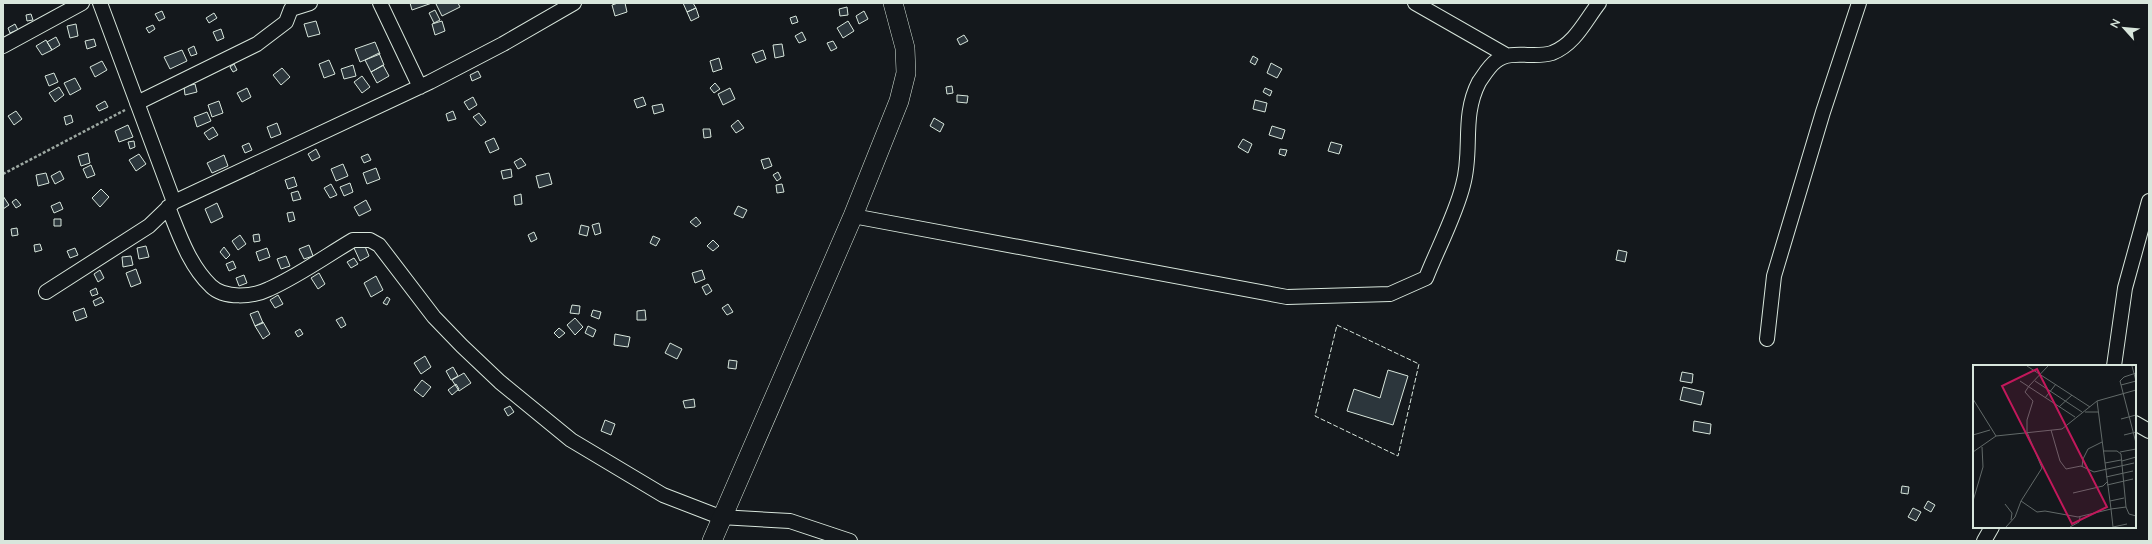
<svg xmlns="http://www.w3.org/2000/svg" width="2152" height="544" viewBox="0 0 2152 544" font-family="Lato,sans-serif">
<rect width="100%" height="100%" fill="#14181c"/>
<path fill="#2c363c" stroke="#d8e6dc" d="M 410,3 L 432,3 L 412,10 Z
M 439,3 L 458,3 L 460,7 L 442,16 L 436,4 Z
M 618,3 L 625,3 L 627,12 L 615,16 L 612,5 Z
M 683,3 L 693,3 L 696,8 L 687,12 Z
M 847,7 L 848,15 L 840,16 L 839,9 Z
M 696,8 L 699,17 L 691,21 L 687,12 Z
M 435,10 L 440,20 L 434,23 L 429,13 Z
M 162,11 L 165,18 L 159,21 L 155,14 Z
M 864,11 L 868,19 L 859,24 L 856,16 Z
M 214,13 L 217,18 L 209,23 L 206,18 Z
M 31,14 L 33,20 L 27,21 L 26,15 Z
M 796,16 L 798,22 L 792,24 L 790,18 Z
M 316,21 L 320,34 L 308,37 L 304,24 Z
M 442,21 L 445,31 L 435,35 L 432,24 Z
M 848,21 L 854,31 L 843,38 L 837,28 Z
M 15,24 L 18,30 L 10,33 L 8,28 Z
M 76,24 L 78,36 L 70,38 L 67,26 Z
M 153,25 L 155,29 L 149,33 L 146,28 Z
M 221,29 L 224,38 L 217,41 L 213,32 Z
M 802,32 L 806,40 L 799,43 L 795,36 Z
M 964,35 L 968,41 L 960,45 L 957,39 Z
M 56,37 L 60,45 L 52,50 L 47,42 Z
M 94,39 L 96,46 L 87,49 L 85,41 Z
M 46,40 L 52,50 L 42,55 L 36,46 Z
M 833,41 L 837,48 L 831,51 L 827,43 Z
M 375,42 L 380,54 L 360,62 L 355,49 Z
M 782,44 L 784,56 L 775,58 L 773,45 Z
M 194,46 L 197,54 L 191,56 L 188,49 Z
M 182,50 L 187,61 L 170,69 L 164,57 Z
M 763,50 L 766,59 L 756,63 L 752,54 Z
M 379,53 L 384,65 L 371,72 L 365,60 Z
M 1253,56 L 1258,59 L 1255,65 L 1250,62 Z
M 719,58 L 722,69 L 713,72 L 710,61 Z
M 329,60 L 335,74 L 324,78 L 319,64 Z
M 102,61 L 107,70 L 95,77 L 90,67 Z
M 1271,63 L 1282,69 L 1277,78 L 1267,73 Z
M 234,64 L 237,70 L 233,72 L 230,67 Z
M 353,65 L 356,76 L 344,79 L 341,69 Z
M 383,65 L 389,76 L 377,83 L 371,72 Z
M 282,68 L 290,77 L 281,85 L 273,75 Z
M 478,71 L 481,77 L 472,81 L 470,75 Z
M 54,73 L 58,82 L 49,86 L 45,76 Z
M 362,76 L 370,87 L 362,93 L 354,82 Z
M 75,78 L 81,89 L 70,95 L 64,83 Z
M 715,83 L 720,89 L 714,93 L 710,88 Z
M 195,84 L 197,92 L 185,95 L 184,87 Z
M 952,86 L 953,93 L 947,94 L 946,87 Z
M 59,87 L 64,95 L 55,102 L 49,93 Z
M 247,88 L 251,97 L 242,102 L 237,93 Z
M 730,88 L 735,99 L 723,105 L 718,94 Z
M 1265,88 L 1272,91 L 1270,96 L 1263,92 Z
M 957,95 L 968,96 L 967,103 L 957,102 Z
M 473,97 L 477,105 L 469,110 L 464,102 Z
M 643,97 L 646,105 L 637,108 L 634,100 Z
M 1255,100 L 1267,103 L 1265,112 L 1253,109 Z
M 105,101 L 108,107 L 99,111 L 96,106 Z
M 219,101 L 223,113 L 212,117 L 208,105 Z
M 662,104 L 664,111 L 654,114 L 652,106 Z
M 16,111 L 22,119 L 14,125 L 8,116 Z
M 453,111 L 456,119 L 448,121 L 446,114 Z
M 207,112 L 211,121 L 197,127 L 194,117 Z
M 479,113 L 486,122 L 481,126 L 473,117 Z
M 71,115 L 73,122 L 66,125 L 64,117 Z
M 934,118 L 944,124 L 940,132 L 930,126 Z
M 738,120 L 744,128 L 736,133 L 731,126 Z
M 277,123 L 281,134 L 271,138 L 267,127 Z
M 128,125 L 133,137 L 119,142 L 115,131 Z
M 1272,126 L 1285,130 L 1282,139 L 1269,135 Z
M 213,127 L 218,135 L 209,140 L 204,133 Z
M 703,129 L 710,129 L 711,137 L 704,138 Z
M 494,138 L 499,149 L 490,153 L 485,142 Z
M 1243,139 L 1252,144 L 1248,153 L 1238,147 Z
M 134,141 L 135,147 L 130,149 L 128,142 Z
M 1331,142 L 1342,145 L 1339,154 L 1328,151 Z
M 249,143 L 252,150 L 245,153 L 242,146 Z
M 316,149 L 320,157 L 312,161 L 308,154 Z
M 1280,149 L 1287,150 L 1285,156 L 1279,154 Z
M 88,153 L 90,163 L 81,166 L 78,156 Z
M 139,154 L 146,164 L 136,171 L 129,160 Z
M 368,154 L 371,160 L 364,163 L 361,157 Z
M 224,155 L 228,166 L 212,173 L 207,163 Z
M 521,158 L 526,165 L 518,169 L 514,162 Z
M 769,158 L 772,166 L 764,169 L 761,160 Z
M 343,164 L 348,176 L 336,181 L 331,169 Z
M 91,165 L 95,175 L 87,178 L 83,169 Z
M 376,168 L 380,179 L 367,184 L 363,173 Z
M 511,169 L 512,177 L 503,179 L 501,171 Z
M 60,171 L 64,179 L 55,184 L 51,176 Z
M 778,172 L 781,178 L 777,181 L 773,175 Z
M 46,173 L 49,183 L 38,186 L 36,175 Z
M 549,173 L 552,184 L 539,188 L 536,176 Z
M 294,177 L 297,186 L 288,189 L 285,180 Z
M 350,183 L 353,192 L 344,196 L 340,187 Z
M 331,184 L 337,195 L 330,198 L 324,188 Z
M 782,184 L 784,192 L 777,193 L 776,185 Z
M 101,189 L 109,197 L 100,207 L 92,198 Z
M 298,191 L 301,199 L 293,201 L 291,193 Z
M 521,194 L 522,204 L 515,205 L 514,196 Z
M 3,196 L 9,205 L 3,209 Z
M 16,199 L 21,205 L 16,208 L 12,202 Z
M 366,200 L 371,210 L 359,216 L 354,207 Z
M 60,202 L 63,209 L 54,213 L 51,206 Z
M 217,203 L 223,217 L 211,223 L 205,209 Z
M 738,206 L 747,210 L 743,218 L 734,214 Z
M 293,212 L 295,220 L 289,222 L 287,213 Z
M 696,217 L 701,223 L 696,227 L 690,222 Z
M 54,219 L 61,219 L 61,226 L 54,226 Z
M 599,223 L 601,233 L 595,235 L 592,225 Z
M 581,225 L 589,227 L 587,236 L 579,234 Z
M 17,228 L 18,235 L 12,236 L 11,229 Z
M 534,232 L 537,239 L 531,242 L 528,235 Z
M 259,234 L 260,241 L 254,242 L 253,235 Z
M 240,235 L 246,244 L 238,250 L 232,241 Z
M 653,236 L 660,239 L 656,246 L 650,243 Z
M 713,240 L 719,246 L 713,251 L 707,246 Z
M 40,244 L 42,250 L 35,252 L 34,245 Z
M 364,244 L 369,256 L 360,261 L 354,248 Z
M 309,245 L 313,256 L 304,259 L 299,249 Z
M 146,246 L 149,257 L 139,259 L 137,248 Z
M 224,247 L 230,255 L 226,259 L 220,252 Z
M 75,248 L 78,255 L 70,258 L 67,251 Z
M 267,248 L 270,257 L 259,261 L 256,252 Z
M 1618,250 L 1627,252 L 1625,262 L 1616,260 Z
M 131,256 L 133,265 L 123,267 L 122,257 Z
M 286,256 L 290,266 L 281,269 L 277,259 Z
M 354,258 L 358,264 L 351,268 L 347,262 Z
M 233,261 L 236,268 L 229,271 L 226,264 Z
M 136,269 L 141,283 L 131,287 L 126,273 Z
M 100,270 L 104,278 L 98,282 L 94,274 Z
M 702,270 L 705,279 L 695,283 L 692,273 Z
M 319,273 L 325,284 L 318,289 L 311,278 Z
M 244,275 L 247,283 L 239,286 L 236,278 Z
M 376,276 L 383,290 L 371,297 L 364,283 Z
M 708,284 L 712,291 L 706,295 L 702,287 Z
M 96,288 L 98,294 L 92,296 L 90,291 Z
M 278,295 L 283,304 L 275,308 L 270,300 Z
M 101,297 L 104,302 L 95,306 L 93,301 Z
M 387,297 L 390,299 L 387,305 L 383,303 Z
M 728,304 L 733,312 L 727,315 L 722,308 Z
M 572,305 L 580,306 L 579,314 L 570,313 Z
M 84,308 L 87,317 L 76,321 L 73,312 Z
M 593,310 L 601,312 L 599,319 L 591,316 Z
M 645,310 L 646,320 L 637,320 L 637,311 Z
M 258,311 L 263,323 L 255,326 L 250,314 Z
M 342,317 L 346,325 L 341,328 L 336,320 Z
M 575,318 L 583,327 L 575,335 L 567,325 Z
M 263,322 L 270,334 L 263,339 L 255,326 Z
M 588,326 L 596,330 L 593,337 L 585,333 Z
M 559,328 L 565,333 L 559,338 L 554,333 Z
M 300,329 L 303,334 L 298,337 L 295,332 Z
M 615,334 L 630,337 L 628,347 L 614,345 Z
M 670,343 L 682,349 L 677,359 L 665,353 Z
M 425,356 L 431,367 L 421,374 L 414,363 Z
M 729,360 L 737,361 L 736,369 L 728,368 Z
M 453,367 L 458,376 L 451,380 L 446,371 Z
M 1388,370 L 1408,376 L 1393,425 L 1347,411 L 1354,389 L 1380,398 Z
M 1682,372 L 1693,374 L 1692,383 L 1680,381 Z
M 464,373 L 471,383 L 459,391 L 452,380 Z
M 422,380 L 431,387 L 423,397 L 414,390 Z
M 456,384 L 459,389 L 452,395 L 448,390 Z
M 1683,387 L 1704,392 L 1701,405 L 1680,400 Z
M 694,399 L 695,407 L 685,408 L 683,401 Z
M 510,406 L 514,412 L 508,416 L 504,409 Z
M 605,420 L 615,424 L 611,435 L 601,431 Z
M 1694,421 L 1711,424 L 1710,434 L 1693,431 Z
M 1902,486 L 1909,487 L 1908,494 L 1901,493 Z
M 1928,501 L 1935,505 L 1931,512 L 1924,508 Z
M 1913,508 L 1921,512 L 1916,521 L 1908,517 Z"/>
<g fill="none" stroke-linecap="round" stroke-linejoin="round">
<defs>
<path id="minor" d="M 100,3 L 174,202
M 380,3 L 420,87
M 1415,3 L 1506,55
M 3,46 L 82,3
M 137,103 L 257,44 L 286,22 L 291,9 L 310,3
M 168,207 C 179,234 189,265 211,286 C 224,299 253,297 269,289 C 298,276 326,256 353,240 L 370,240 L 379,245 L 434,317 L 462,346 L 500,382 L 571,440 L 663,495 L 720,517 L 790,521 L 850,541
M 853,216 L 1287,297 L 1390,294 L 1426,278 C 1437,250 1456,214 1463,185 C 1473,150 1461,117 1479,82 C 1484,75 1489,66 1496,61 C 1511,49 1534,59 1552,53 C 1575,44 1585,21 1599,3
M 46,292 L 149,226 L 174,202 L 430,82 L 503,44 L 574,3
M 1767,339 L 1774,276 L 1823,112 L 1859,3
M 2114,366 L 2125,288 L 2149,201
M 2135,423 L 2149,431
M 1984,541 L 1992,527"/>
<path id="secondary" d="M 712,541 L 853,216 L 899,101 L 906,73 L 905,48 L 893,3"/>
</defs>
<use href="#minor" stroke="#d8e6dc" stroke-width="16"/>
<use href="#secondary" stroke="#d8e6dc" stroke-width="20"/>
<path stroke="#9da8a2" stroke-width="2.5" stroke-dasharray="3 2" stroke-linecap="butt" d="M 3,174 L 125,110"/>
<use href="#minor" stroke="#14181c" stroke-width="14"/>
<use href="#secondary" stroke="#14181c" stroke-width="19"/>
<path stroke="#d8e6dc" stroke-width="1" stroke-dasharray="5 2" stroke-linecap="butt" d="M 1337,325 L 1419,364 L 1398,456 L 1315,416 Z"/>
</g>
<g transform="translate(1973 365)">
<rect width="163" height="163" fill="#14181c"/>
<path fill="none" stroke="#626a69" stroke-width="1" d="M 54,1 L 117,42M 159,1 L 163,16M 163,8 L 151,12 L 147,16 L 163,78M 47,16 L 102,52M 62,16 L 109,47M 148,20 L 163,16M 56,21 L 75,1M 72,33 L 83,19M 0,34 L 23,71M 86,42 L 99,30M 112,47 L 125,47M 148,54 L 163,50M 78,65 L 87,96 L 93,104 L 108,101 L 121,107 L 161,98M 0,70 L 17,65M 151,70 L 163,67M 130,86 L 144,86 L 148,89 L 153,142M 0,87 L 23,71 L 89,64 L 124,36 L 163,25M 147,87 L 163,84M 149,96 L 163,92M 132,98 L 148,95M 109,102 L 110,94 L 115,84 L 129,77M 133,112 L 160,106M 134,120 L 160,114M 100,128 L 130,121 L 134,117M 0,136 L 10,102 L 9,82M 48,136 L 64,147 L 72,146 L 105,152 L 138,144 L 124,36M 137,136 L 151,133M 32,139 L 39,148 L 38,155M 33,162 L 42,152 L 48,136 L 69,103 L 54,67 L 54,55 L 60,36 L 52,27 L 56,21M 97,162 L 106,157 L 107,152M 140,162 L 138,144 L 153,142 L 156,149 L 163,151M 140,162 L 154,159"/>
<path fill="#c2185b" fill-opacity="0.15" stroke="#c2185b" stroke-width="2" d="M 64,4 L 134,142 L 99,159 L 29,21 Z"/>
<rect width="163" height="163" fill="none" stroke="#d8e6dc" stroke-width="2"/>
</g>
<rect width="2152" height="544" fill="none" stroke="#d8e6dc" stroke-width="8"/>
<g transform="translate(2124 28) rotate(297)" stroke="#14181c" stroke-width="3" paint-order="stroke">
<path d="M0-3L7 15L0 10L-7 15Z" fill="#d8e6dc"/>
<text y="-6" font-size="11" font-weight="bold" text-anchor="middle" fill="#d8e6dc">N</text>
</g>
</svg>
